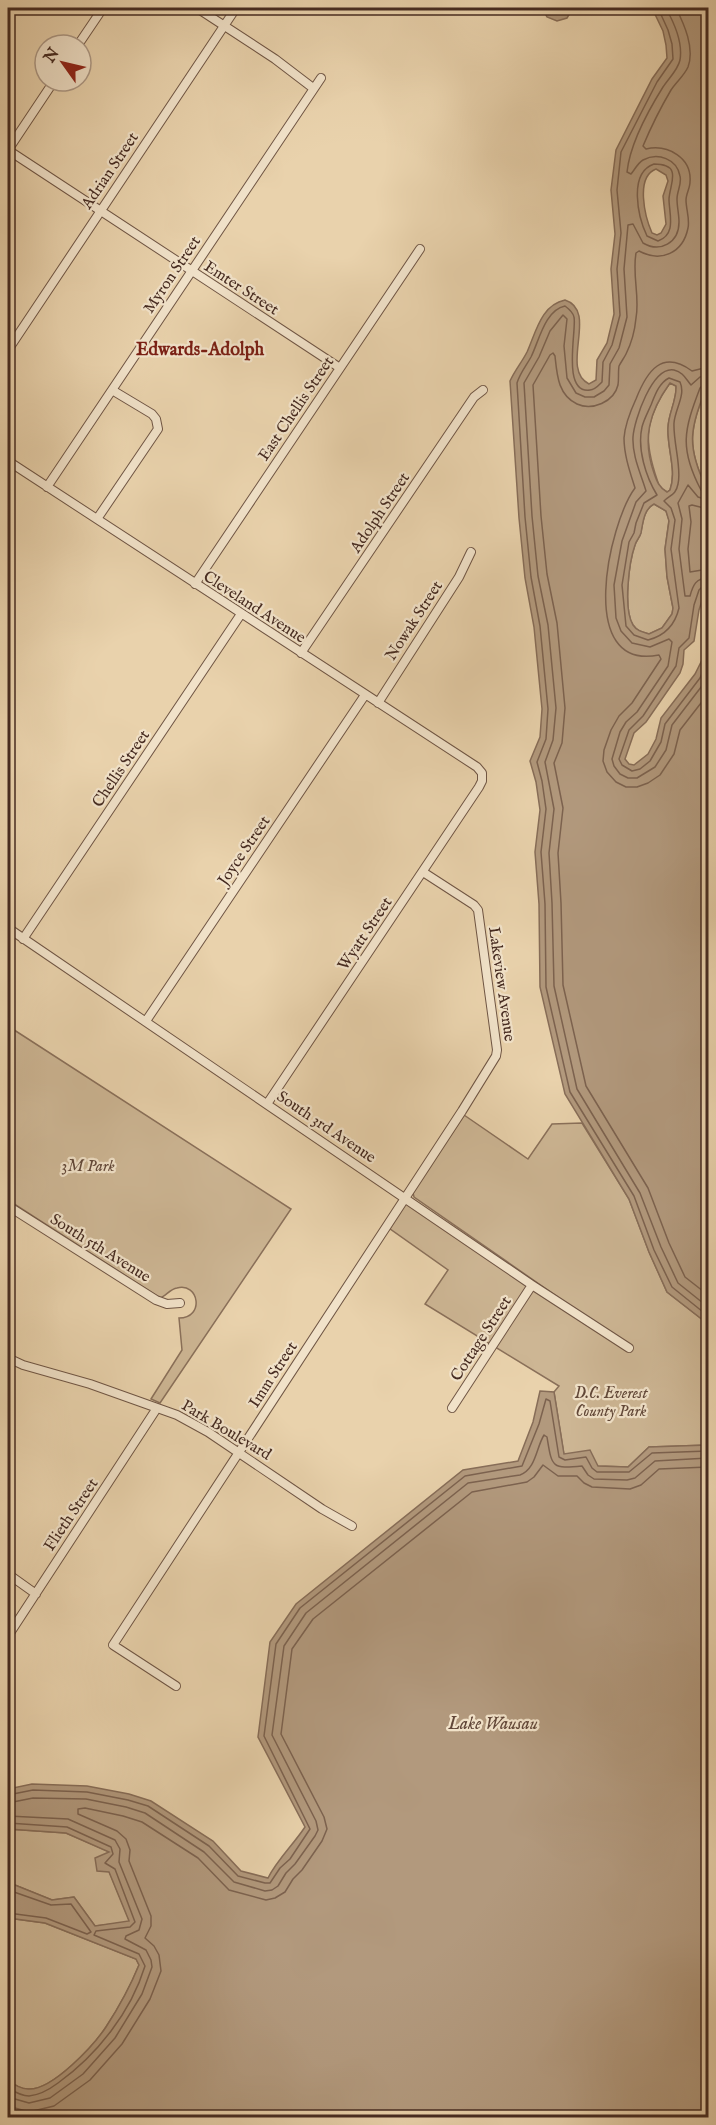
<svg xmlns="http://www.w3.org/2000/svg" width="716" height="2125" viewBox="0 0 716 2125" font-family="'IM FELL English',serif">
<rect width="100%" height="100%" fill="#e9d2ac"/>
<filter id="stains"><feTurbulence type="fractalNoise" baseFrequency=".00333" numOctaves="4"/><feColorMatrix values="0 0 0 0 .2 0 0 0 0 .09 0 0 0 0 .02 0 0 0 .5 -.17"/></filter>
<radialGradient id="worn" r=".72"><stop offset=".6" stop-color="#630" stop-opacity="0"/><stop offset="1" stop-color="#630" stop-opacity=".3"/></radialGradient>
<path fill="#cdb694" stroke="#8a705a" stroke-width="1.5" d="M 708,382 L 708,488 L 706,487 C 684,442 692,426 708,382 Z
M 670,383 L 676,386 C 677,400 668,414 668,428 C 667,449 677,471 670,490 L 667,492 L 660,488 C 644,445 642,422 670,383 Z
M 654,504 L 666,511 L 669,520 L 665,549 L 667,577 L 673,608 L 672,614 L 662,628 L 649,634 C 642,632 637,631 633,625 C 623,609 629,562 635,545 C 636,541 640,537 641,532 C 643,522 644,509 654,504 Z
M 8,1026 L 291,1209 L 160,1403 L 151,1399 L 182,1350 L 179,1318 C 205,1318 199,1282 177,1288 C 170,1289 166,1296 160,1298 L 8,1200 Z
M 464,1115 L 528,1159 L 552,1124 L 582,1123 L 629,1199 L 649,1252 L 667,1292 L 708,1324 L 708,1445 L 649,1447 L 628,1467 L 598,1466 L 564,1455 L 554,1392 L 559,1386 L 425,1304 L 448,1270 L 386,1226 L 405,1197 L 598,1325 L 414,1197 L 413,1193 L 416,1187 Z
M 8,1829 L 66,1833 L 110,1852 L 109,1871 L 130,1922 L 95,1926 L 74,1897 L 52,1900 L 15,1885 L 8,1886 Z
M 8,1918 L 45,1923 L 136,1959 L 139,1965 C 130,1987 119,2007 106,2027 C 94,2045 52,2091 28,2089 C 21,2089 13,2084 8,2079 Z"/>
<path fill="#b2997d" stroke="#876d58" stroke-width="1.5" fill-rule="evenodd" d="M 542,8 L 573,8 L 567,18 L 557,21 L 547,17 Z
M 652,8 L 708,8 L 708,382 C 692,426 684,442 706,487 L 708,488 L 708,597 L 706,588 L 699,610 L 694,641 L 684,650 L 683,664 L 680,673 L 646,722 L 634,733 L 625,759 L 629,764 L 634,765 L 648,754 L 656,739 L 661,718 L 695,674 L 703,658 L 708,634 L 708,1324 L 667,1292 L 649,1252 L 629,1199 L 565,1094 L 540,987 L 539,904 L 535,852 L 540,810 L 536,782 L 530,761 L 540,737 L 542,709 L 534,627 L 525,578 L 519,518 L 510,381 C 515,370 522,362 527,352 C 536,332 541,305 565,300 C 599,311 559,369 589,384 L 596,380 L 597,360 L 607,343 L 614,314 L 611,269 L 615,234 L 611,190 L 616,150 L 652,79 L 667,58 L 666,45 L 663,31 ZM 656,169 L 666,175 L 668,181 L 663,196 L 666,224 L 661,233 L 657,235 L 652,233 C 645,217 635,177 656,169 ZM 670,383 L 676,386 C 677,400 668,414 668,428 C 667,448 677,471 670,490 L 667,492 C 659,487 657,482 654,473 C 642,439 649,412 670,383 ZM 654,504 L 666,511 L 669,521 L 665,549 L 667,577 L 673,608 L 672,614 L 662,628 L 649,634 C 642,632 637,631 633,625 C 623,609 629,562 635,545 C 636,541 640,537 641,533 C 643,522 644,509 654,504 Z
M 540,1391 L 554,1392 L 564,1454 L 590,1450 L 598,1466 L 628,1467 L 649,1447 L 708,1445 L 708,2117 L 8,2117 L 8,2080 C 13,2084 21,2089 28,2089 C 52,2091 94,2045 106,2027 C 119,2007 130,1987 139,1965 L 136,1959 L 45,1923 L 8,1918 L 8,1886 L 15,1885 L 52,1900 L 74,1897 L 95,1926 L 129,1921 L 109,1872 L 97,1871 L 95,1858 L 109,1852 L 66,1833 L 8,1829 L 8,1789 L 32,1784 L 87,1786 L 129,1794 L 151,1801 L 213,1841 L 241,1871 L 268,1878 C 277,1860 293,1845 305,1827 L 258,1737 L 270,1642 L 296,1604 L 463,1470 L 518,1461 L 533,1422 Z"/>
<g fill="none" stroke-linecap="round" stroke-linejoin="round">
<path stroke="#7c624f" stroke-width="1.5" d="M 658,8 L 668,30 L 672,44 L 673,59 L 657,82 L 621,152 L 617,190 L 621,233 L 617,269 L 620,315 L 612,345 L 603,362 L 602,382 C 599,385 595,390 590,390 C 561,394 577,329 574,317 C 573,312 569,309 565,306 C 545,310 539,341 531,357 C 526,366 520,373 517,383 L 525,517 L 531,577 L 540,626 L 548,709 L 546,739 L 537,762 L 542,781 L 546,809 L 541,852 L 545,904 L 546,987 L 570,1092 L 634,1196 L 654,1250 L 672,1287 L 708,1316
M 666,8 C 674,23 683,42 680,60 C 678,70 668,79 663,87 C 648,111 630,144 627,172 L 631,174 C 635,169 638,163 643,160 C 658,152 677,159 680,176 C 682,184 677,191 677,199 C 677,207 679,214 679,222 C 679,243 660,253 643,243 L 633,224 L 628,225 L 624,269 L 627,317 L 619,348 L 610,364 L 609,385 L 604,391 L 594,397 L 585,397 L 576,393 L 567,378 L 564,346 L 567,319 L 563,315 L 550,331 L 539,357 L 524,383 L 532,516 L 538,576 L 548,625 L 556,708 L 553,740 L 545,762 L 554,809 L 549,853 L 552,903 L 554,986 L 577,1089 L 640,1193 L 661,1247 L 678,1283 L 708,1307
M 676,8 C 684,24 695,48 688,67 C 684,76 676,82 671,90 C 661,107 651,127 643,146 L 646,149 C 668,144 692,158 690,182 C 690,188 686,194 686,200 C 686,209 690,219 688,228 C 683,253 661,263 639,251 L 636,253 C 632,275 640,297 636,318 C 635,329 631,344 626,354 C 624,358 621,362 619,366 C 618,372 619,379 618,385 C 614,402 592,411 577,404 C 558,395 557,375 555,356 L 553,353 L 550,355 L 533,385 L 541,516 L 547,574 L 557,623 L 565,708 L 562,743 L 554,763 L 563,808 L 558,853 L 561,903 L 563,985 L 586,1086 L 648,1188 L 669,1243 L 685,1277 L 708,1295
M 654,164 C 683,164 670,183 669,199 C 669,214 677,234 658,241 L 647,236 C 638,217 628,173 654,164 Z
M 708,367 L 692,371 C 662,349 647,371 636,399 C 630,412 625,424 624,438 C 624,455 630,472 635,488 C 609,523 575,672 659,655 L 661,659 L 632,703 L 619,716 L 611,730 L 604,750 L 603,761 L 607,772 L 616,782 L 626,787 L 637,787 L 648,783 L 660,775 L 674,754 L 680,730 L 708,694
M 708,376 L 700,377 L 691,385 C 686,379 683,372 674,370 C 652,366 634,421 633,437 C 632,456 641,474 646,491 L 636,502 L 622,541 L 614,585 L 616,618 L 621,631 L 632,643 L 650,647 L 669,639 L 672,642 L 668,666 L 637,712 L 626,722 L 620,732 L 612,759 L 614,766 L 620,774 L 628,778 L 637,778 L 655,767 L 666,750 L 672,725 L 708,678
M 669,378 L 680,382 C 686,395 675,409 674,423 C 673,442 682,468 678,484 C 676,495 670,495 664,501 L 671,508 L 675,520 L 671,549 L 679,608 C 675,625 664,636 648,640 L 634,635 L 626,626 L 622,585 L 629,542 L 634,533 L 636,523 L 644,503 L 657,495 C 646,477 637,449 642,427 C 644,419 648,412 651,405 C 655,395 659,383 669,378 Z
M 708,383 L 704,384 L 700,388 C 684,430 679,448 701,490 L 708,493
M 708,500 L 698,497 L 688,485 L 678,503 L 682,519 L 679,549 L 685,596 L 690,596 C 693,585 696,578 708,578
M 708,509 L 692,505 L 689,506 L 691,522 L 688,549 L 690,572 L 708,569
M 708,586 L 703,586 L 699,590 L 694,605 L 689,638 L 679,648 L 676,666 L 643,716 L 629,730 L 619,759 L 622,765 L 632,771 L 640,769 L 650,761 L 661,742 L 665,724 L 700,678 L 708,659
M 8,1795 L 33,1790 L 87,1792 L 128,1800 L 148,1806 L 209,1846 L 238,1876 L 265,1883 L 270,1883 L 280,1868 L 290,1859 L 310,1829 L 264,1736 L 276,1644 L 300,1608 L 465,1476 L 522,1466 L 539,1424 L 546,1399 L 550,1401 L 559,1457 L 565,1460 L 586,1457 L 592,1468 L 597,1472 L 629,1472 L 652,1453 L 708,1451
M 8,1803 L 33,1798 L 86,1799 L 126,1807 L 145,1813 L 204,1852 L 234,1882 L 265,1891 L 272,1890 L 278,1886 L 286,1873 L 295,1864 L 315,1836 L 318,1830 L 316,1821 L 272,1735 L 284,1646 L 306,1613 L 468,1483 L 520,1475 C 536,1469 536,1448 544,1435 L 547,1437 C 552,1467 551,1469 582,1466 L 588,1475 L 594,1479 L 627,1480 L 635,1478 L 655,1461 L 708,1458
M 8,1816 L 68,1819 L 115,1840 L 120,1849 L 119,1862 L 142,1919 L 139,1930 L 126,1936 L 125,1939 L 146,1950 L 151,1960 L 152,1967 L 142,1994 L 115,2038 L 83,2074 L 50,2098 L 29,2103 L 8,2097
M 8,1823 L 67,1827 L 111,1847 L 113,1854 L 105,1863 L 115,1869 L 135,1922 L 130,1927 L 96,1931 L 94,1935 L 139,1954 L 145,1966 C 131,2012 97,2055 58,2083 C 50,2089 40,2095 29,2096 C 22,2096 13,2091 8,2088
M 8,1892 L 14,1892 L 51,1905 L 71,1904 L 91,1932 L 87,1934 L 46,1918 L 8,1913
M 8,2106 L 29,2112 L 54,2106 L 90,2080 L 122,2044 L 150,1999 L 161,1971 L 159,1955 L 154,1946 L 145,1938 L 151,1926 L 151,1916 L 129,1861 L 130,1850 L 126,1839 L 117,1831 L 78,1814 L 78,1809 L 85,1808 L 123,1816 L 142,1822 L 198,1858 L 229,1890 L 266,1900 L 275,1898 L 285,1892 L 293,1879 L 302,1870 L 322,1841 L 327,1829 L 324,1817 L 281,1734 L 292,1649 L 313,1619 L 472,1492 L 527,1482 L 534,1477 L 543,1465 L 558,1476 L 577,1476 L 584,1483 L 592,1487 L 630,1489 L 641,1485 L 659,1469 L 708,1467"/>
<defs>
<path id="minor" d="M 197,8 L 275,59 L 313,88
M 78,45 L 103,8
M 54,81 L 8,150 L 340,368
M 8,350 L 236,8
M 8,461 L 477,767 L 482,773 L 482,781 L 479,787 L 267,1104
M 47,487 L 321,78
M 97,519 L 158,429 L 156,419 L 152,414 L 112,390
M 195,584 L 420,249
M 301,653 L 474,397 L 483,390
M 378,703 L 459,577 L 471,552
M 8,928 L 532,1285 L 629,1348
M 23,939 L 241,614
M 146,1021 L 365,695
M 8,1206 L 156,1300 L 167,1304 L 180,1303
M 8,1358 L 23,1365 L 90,1384 L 177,1415 L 208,1432 L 322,1509 L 352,1526
M 452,1408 L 532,1285
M 8,1574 L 36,1594
M 8,1636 L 157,1408
M 176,1686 L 113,1645 L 462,1111 L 496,1056 L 497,1050 L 478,910 L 474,905 L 423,872"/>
</defs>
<use href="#minor" stroke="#6f5544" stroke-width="10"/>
<use href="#minor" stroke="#f1e2c9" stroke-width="8"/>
</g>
<g text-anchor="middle" stroke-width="4.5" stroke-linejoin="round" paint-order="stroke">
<g font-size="16" fill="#462b21" stroke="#f1e2c9">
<text transform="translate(109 170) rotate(-56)" y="6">Adrian Street</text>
<text transform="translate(171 274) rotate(-56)" y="6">Myron Street</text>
<text transform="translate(242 287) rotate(33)" y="6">Emter Street</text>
<text transform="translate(295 408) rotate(-56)" y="6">East Chellis Street</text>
<text transform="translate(379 512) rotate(-56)" y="6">Adolph Street</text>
<text transform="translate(255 606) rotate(33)" y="6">Cleveland Avenue</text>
<text transform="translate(413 620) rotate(-57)" y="6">Nowak Street</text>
<text transform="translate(120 768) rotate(-56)" y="6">Chellis Street</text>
<text transform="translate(243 850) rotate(-56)" y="6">Joyce Street</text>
<text transform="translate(364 933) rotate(-56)" y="6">Wyatt Street</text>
<text transform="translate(503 984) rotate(82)" y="6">Lakeview Avenue</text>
<text transform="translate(327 1126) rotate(34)" y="6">South 3rd Avenue</text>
<text transform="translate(101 1247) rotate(32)" y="6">South 5th Avenue</text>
<text transform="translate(480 1338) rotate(-57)" y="6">Cottage Street</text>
<text transform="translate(272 1374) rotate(-57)" y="6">Imm Street</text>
<text transform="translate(227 1429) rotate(31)" y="6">Park Boulevard</text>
<text transform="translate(70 1514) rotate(-56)" y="6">Flieth Street</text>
</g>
<g font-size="16" font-style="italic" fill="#614738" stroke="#f1e2c9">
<text x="88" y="1171">3M Park</text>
<text x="611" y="1398">D.C. Everest<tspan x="611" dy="18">County Park</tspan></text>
</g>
<g font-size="18" font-weight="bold" fill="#7a1f14" stroke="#f1e2c9">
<text x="200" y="355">Edwards-Adolph</text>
</g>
<g font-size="18" font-style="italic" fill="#614638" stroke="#f1e2c9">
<text x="493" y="1729">Lake Wausau</text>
</g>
</g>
<rect width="716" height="2125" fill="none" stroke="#e9d2ac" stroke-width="30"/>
<rect x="9" y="9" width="698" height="2107" fill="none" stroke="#462b21" stroke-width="3"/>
<rect x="15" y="15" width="686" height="2095" fill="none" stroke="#462b21" stroke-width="1.5"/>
<g transform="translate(63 63) rotate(304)"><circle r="28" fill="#f1e2c9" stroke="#ad9986" stroke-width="1.5"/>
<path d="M0-4.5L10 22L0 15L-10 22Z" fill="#8f2418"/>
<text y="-9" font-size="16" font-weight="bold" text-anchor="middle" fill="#462b21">N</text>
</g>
<rect width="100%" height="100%" filter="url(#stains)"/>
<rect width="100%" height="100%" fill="url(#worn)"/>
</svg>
